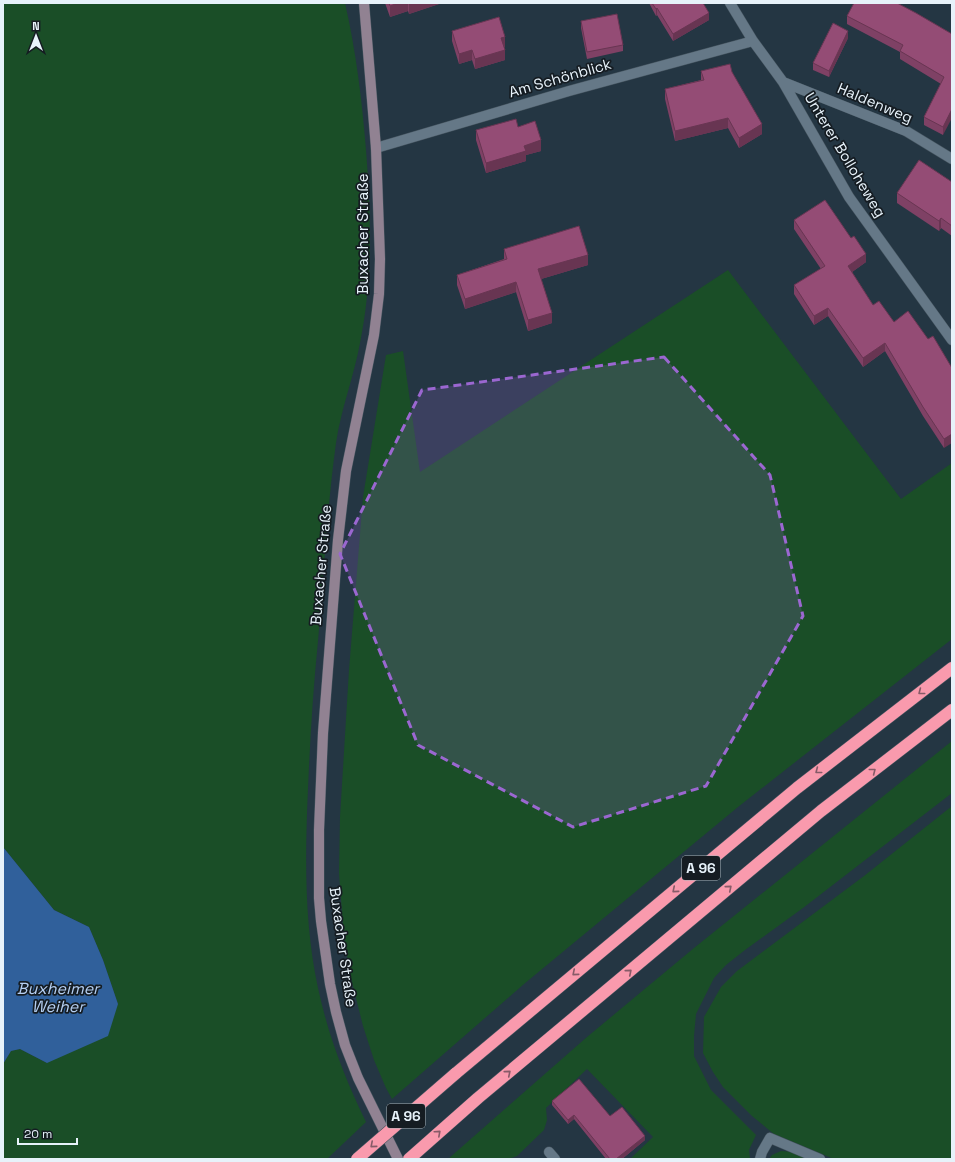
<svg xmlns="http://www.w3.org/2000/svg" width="955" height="1162" viewBox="0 0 955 1162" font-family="'Space Grotesk',sans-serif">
<rect width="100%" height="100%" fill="#243643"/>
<path fill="#1a4e27" d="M 3,3 L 345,3 C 356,51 362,100 366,150 C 371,213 373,280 360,343 C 354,376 341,409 336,443 C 327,508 324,575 318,641 C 313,691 310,740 308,789 C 305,856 304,922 318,988 C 328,1035 345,1079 366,1122 L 327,1159 L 3,1159 L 3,1064 L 11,1051 L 20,1049 L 47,1063 L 118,1004 L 103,960 L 89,927 L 54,910 L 3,847 Z
M 728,270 L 901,499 L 952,463 L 952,639 L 738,807 L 524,984 L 392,1099 L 386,1088 L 374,1060 L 363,1026 L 350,974 L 344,938 L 339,873 L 340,817 L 349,670 L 363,497 L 386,355 L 403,351 L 420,472 Z
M 952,741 L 952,793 L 803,908 L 745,950 L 726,965 L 714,978 L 696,1014 L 694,1036 L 694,1056 L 711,1090 L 756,1135 L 749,1150 L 750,1159 L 630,1159 L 653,1137 L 587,1069 L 546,1108 L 547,1120 L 544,1130 L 517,1156 L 508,1159 L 448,1159 L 587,1037 L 694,948 Z
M 952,806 L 952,1159 L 834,1159 L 774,1134 L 752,1116 L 723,1087 L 713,1072 L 703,1053 L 704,1017 L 721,987 L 737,971 L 864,876 Z
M 781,1151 L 794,1152 L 811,1159 L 769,1159 L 772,1155 Z"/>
<path fill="#30609b" d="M 3,847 L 54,910 L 89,927 L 103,960 L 118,1004 L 108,1036 L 47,1063 L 20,1049 L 11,1051 L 3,1064 Z"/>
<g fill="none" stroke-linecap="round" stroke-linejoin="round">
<defs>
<path id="street" d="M 730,3 L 753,41 L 783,82 L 849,197 L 952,340
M 783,82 L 906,131 L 952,159
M 376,148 L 569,91 L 753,41
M 549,1152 L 555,1159
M 760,1159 L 762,1152 L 770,1138 L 820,1159"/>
<path id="secondary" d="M 364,3 L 376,148 L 380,259 L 379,294 L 374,335 L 346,471 L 338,540 L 323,733 L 319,830 L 319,898 L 321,921 L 330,984 L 336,1012 L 345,1045 L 358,1078 L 398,1159"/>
<path id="highway" d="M 455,1074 L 797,788 L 952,668
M 409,1159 L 478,1098 L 821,811 L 952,710"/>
</defs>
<use href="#street" stroke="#45545f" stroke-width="11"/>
<use href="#secondary" stroke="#45545f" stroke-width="11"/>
<use href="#highway" stroke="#45545f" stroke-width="13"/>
<use href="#street" stroke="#657887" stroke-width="10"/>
<use href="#secondary" stroke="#918292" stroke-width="10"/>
<use href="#highway" stroke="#f99aad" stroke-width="12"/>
<defs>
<path id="highway-bridge" d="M 357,1159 L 455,1074"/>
</defs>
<use href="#highway-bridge" stroke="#45545f" stroke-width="13" stroke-linecap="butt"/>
<use href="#highway-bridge" stroke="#f99aad" stroke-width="12"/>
</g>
<path fill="#7f4165" d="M 385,3 L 442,3 L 409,14 L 408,11 L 390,17 Z
M 649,3 L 703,3 L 709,20 L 673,41 L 657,15 L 656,16 Z
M 847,16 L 952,34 L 943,135 L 924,125 L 924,117 L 941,84 L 900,59 L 900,52 L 847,24 Z
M 581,21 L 623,45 L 623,51 L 587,59 L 581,28 Z
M 452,31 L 505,47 L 504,47 L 505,60 L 475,69 L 472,60 L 459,64 L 452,41 Z
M 848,38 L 829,77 L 813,70 L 813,63 Z
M 701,71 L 732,72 L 762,134 L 739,148 L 728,128 L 675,141 L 665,99 L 665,89 L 701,80 Z
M 518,127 L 541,151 L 526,155 L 526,161 L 486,173 L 476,140 L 476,130 Z
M 952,182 L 952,236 L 941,228 L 939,231 L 897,203 L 897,193 Z
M 794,220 L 866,262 L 852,272 L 873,305 L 894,322 L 928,339 L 952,368 L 944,448 L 923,416 L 885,351 L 863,367 L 828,316 L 814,325 L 794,294 L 794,285 L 821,269 L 794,229 Z
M 504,249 L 588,265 L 541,279 L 552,323 L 528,331 L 516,292 L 465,309 L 457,285 L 457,275 L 504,259 Z
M 552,1101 L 610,1116 L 645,1140 L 622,1159 L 606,1159 L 574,1119 L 568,1124 L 552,1105 Z"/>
<path fill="#683552" d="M 398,3 L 408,3 L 408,11 L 390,17 L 390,6 Z
M 409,3 L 442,3 L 409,14 Z
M 657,8 L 657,15 L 656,16 L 656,9 Z
M 709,13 L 709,20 L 673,41 L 673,34 Z
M 848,31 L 848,38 L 829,77 L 829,71 Z
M 505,37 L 505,47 L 501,48 L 501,38 Z
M 472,50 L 472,60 L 459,64 L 459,54 Z
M 505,50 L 505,60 L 475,69 L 475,59 Z
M 952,109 L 952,118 L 943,135 L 943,127 Z
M 728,118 L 728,128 L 675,141 L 675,131 Z
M 762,124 L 762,134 L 739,148 L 739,138 Z
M 541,140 L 541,151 L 526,155 L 526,161 L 486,173 L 486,163 L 524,146 Z
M 941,218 L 941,228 L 939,231 L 939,221 Z
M 866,254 L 866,262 L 848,275 L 848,266 Z
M 588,255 L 588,265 L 538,280 L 538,269 Z
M 516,282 L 516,292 L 465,309 L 465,299 Z
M 828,308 L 828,316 L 814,325 L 814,316 Z
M 552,313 L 552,323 L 528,331 L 528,320 Z
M 885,343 L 885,351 L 863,367 L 863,358 Z
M 952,434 L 952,443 L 944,448 L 944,439 Z
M 574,1115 L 574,1119 L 568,1124 L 568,1120 Z
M 645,1136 L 645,1140 L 622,1159 L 616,1159 Z"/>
<path fill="#944c75" stroke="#683552" d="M 389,3 L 398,3 L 390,6 Z
M 652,3 L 703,3 L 709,13 L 673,34 L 657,8 L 656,9 Z
M 854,3 L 897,3 L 916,13 L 952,34 L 952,109 L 943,127 L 924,117 L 944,77 L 900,51 L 903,45 L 847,16 Z
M 617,14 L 623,45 L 587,52 L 581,21 Z
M 499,17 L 505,37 L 501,38 L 505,50 L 475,59 L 472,50 L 459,54 L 452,31 Z
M 833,23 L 848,31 L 829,71 L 813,63 Z
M 730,64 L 732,72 L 762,124 L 739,138 L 728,118 L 675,131 L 665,89 L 704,80 L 701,71 Z
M 516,119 L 518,127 L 535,121 L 541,140 L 524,146 L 526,151 L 486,163 L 476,130 Z
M 919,160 L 952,182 L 952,226 L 941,218 L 939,221 L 897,193 Z
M 825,200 L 851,238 L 854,236 L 866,254 L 848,266 L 873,305 L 879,301 L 894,322 L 908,311 L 928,339 L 933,336 L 952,368 L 952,434 L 944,439 L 923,407 L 885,343 L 863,358 L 828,308 L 814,316 L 794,285 L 825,266 L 794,220 Z
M 579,226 L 588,255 L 538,269 L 552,313 L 528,320 L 516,282 L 465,299 L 457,275 L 507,259 L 504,249 Z
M 579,1079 L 610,1116 L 622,1107 L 645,1136 L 616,1159 L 610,1159 L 574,1115 L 568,1120 L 552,1101 Z"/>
<defs><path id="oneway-chevron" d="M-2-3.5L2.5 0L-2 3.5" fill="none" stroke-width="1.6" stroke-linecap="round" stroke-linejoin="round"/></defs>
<g stroke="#875b68">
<use href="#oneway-chevron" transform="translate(921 692) rotate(142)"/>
<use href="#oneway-chevron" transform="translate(818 771) rotate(142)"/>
<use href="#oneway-chevron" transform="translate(873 771) rotate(-38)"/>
<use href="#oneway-chevron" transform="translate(729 888) rotate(-40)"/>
<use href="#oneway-chevron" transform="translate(675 890) rotate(140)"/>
<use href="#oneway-chevron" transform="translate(629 972) rotate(-40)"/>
<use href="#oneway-chevron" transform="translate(575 973) rotate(140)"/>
<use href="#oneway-chevron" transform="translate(508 1073) rotate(-40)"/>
<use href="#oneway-chevron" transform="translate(438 1133) rotate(-42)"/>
<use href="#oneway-chevron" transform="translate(373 1145) rotate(139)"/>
</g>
<path fill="#9b67d1" fill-opacity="0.2" stroke="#9b67d1" stroke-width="3" stroke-dasharray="8 5" stroke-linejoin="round" d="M 664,357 L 770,475 L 803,616 L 706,786 L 573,827 L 418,745 L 340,554 L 422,390 Z"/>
<g text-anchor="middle" stroke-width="3.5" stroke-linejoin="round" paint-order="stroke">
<g fill="#151c22" stroke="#a8b2b9" stroke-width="1">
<rect x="682" y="856" width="38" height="24" rx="3"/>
<rect x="387" y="1104" width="38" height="24" rx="3"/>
</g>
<g font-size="14" font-weight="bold" fill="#e7f2fa">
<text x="701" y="873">A 96</text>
<text x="406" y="1121">A 96</text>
</g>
<g font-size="15" fill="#e7f2fa" stroke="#151c22">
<text transform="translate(560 78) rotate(-16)" y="5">Am Schönblick</text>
<text transform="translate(875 103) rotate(23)" y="5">Haldenweg</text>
<text transform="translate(845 155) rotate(59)" y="5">Unterer Bolloheweg</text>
<text transform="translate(363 234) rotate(-90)" y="5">Buxacher Straße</text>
<text transform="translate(321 565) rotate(-85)" y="5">Buxacher Straße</text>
<text transform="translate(343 947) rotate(82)" y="5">Buxacher Straße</text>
</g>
<g font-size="16" font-style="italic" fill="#b5cff2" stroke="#151c22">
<text x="58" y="994">Buxheimer<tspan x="58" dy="18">Weiher</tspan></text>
</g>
</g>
<rect width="955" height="1162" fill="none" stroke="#e7f2fa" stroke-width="8"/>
<g transform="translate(36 36)" stroke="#151c22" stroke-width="3" paint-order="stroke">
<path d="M0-3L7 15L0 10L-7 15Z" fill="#e7f2fa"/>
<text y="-6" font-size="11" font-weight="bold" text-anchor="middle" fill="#e7f2fa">N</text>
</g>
<path d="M18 1138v6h59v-6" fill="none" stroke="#e7f2fa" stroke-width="2"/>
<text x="24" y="1138" font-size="12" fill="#e7f2fa" stroke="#151c22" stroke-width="3" paint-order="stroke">20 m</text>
</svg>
